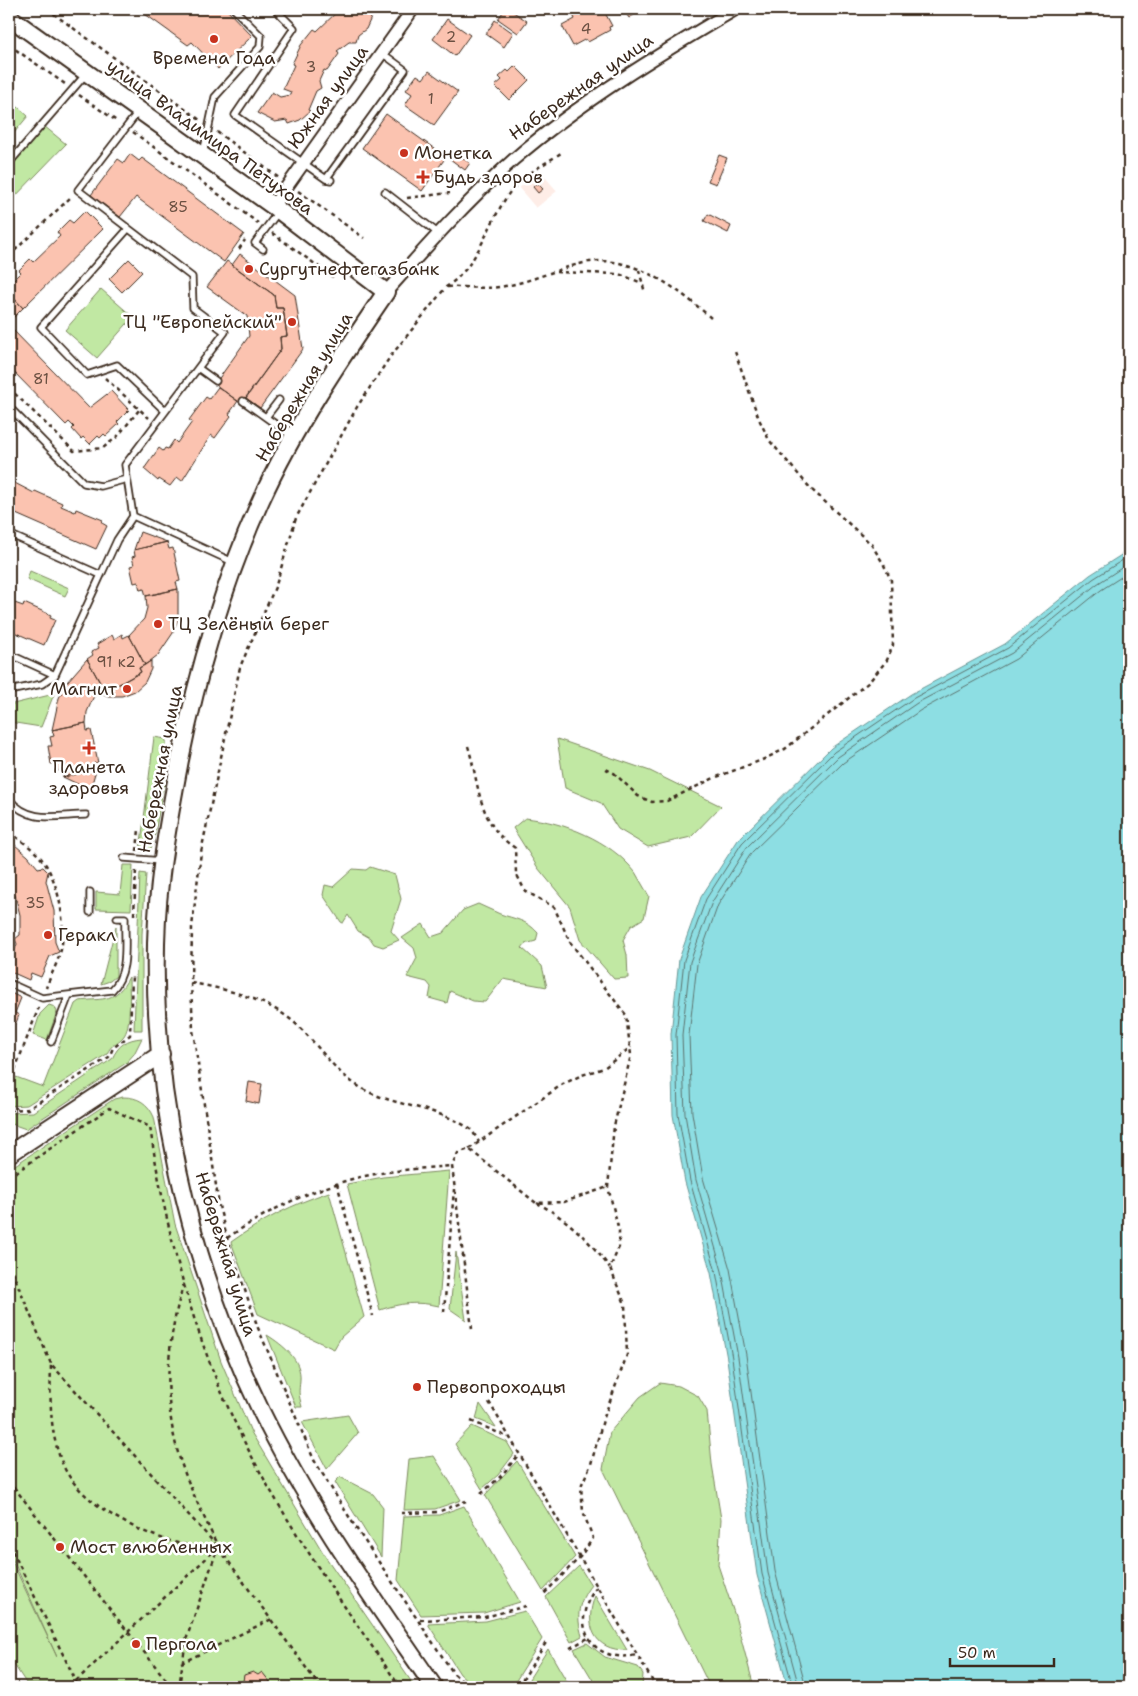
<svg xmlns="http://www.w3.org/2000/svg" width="1138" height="1696" viewBox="0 0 1138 1696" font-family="'Shantell Sans',sans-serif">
<rect width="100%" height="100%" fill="#fff"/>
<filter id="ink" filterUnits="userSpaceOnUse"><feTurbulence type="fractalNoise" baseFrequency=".02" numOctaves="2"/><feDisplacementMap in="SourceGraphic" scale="10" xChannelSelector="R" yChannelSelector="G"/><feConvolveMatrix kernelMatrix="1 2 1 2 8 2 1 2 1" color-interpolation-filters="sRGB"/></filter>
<g filter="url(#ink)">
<path fill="#feede7" d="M 540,171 L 557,191 L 536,208 L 519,188 Z"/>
<path fill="#c1e8a3" stroke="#7e8960" d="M 9,99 L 28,116 L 9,139 Z
M 44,126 L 66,144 L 9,203 L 9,167 Z
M 101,289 L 133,317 L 97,358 L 65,330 Z
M 30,571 L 69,588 L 65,596 L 27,579 Z
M 54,694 L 41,727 L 9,722 L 9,705 Z
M 154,737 L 166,739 L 167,767 L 154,839 L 151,848 L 143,852 L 140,851 Z
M 557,739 L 650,771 L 721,806 L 691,837 L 648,847 L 618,829 L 601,803 L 565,788 Z
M 525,818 C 564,822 610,840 635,872 C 640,880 644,888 649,896 L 644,918 L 631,926 L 623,940 L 627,955 L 628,978 L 614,979 L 580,940 L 570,907 L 538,868 L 513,828 Z
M 123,865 L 133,865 L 131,910 L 96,909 L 96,892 L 120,894 Z
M 370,867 L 395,875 L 401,899 L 391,931 L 399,940 L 383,947 L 374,944 L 370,938 L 358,931 L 348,915 L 343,923 L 341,922 L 323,895 L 325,885 L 333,887 L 353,869 L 366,870 Z
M 140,873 L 146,874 L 142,934 L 142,1030 L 134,1030 Z
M 478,904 C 485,907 493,911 500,914 C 515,919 527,920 538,933 L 536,941 L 525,944 L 522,948 L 542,966 L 547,987 L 503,979 L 485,1002 L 473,1001 L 450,991 L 447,1003 L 429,998 L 431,987 L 427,982 L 407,977 L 417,958 L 414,948 L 402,938 L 423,924 L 431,937 L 443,933 L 463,910 Z
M 116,926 L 116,976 L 110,981 L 101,984 Z
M 129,977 C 129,991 132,1028 123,1037 C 117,1044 111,1044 107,1054 L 27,1105 L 9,1106 L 9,1097 L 16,1077 L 43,1087 L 75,1004 L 79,1001 C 105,998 115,1003 129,977 Z
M 49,1005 L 55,1007 L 57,1012 L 47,1040 L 33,1035 L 40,1014 Z
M 142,1038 L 134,1054 L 126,1063 L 26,1129 L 9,1123 L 9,1113 L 33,1112 L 112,1059 C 118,1045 127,1039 142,1038 Z
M 123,1097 C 138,1097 148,1103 154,1117 L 175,1224 L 221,1361 L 251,1432 L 325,1556 L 415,1687 L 71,1687 L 69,1683 L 26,1683 L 9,1657 L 9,1555 L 57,1657 L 9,1551 L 9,1169 L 114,1099 Z
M 449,1171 L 439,1306 C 417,1301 400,1303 380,1310 L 347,1184 L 383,1177 Z
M 329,1192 L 364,1317 L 341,1337 L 334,1349 L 258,1314 L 231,1242 C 262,1220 293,1204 329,1192 Z
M 456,1252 L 466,1320 L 450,1309 Z
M 267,1335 C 283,1345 302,1360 300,1380 C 299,1393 298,1392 302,1407 L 296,1407 Z
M 660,1383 L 679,1386 L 698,1396 L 707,1411 L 712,1464 L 721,1519 L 718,1565 L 735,1616 L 754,1687 L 710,1687 L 603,1469 L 610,1432 L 640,1397 Z
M 480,1404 L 496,1427 L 476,1419 Z
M 348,1415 L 358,1433 L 327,1469 L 302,1422 Z
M 472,1426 L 507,1442 L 514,1454 L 498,1475 L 482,1489 L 455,1444 Z
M 434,1456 L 461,1500 L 435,1509 L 404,1510 L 409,1459 Z
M 517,1461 L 575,1557 L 543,1591 L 485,1495 Z
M 340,1477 L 373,1494 L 383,1507 L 381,1557 L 335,1482 Z
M 464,1506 L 520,1602 L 484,1613 L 421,1615 L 398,1580 L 404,1516 L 439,1515 Z
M 579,1566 L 591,1585 C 578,1602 576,1616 582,1636 L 571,1642 L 546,1597 Z
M 595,1596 L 627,1650 C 593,1651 584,1624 595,1596 Z
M 525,1611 L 542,1639 L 512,1687 L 475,1687 L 460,1674 L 428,1624 L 486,1621 Z
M 587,1643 L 605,1657 L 638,1667 L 643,1674 L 642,1687 L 597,1687 L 574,1649 Z
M 548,1649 L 570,1687 L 524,1687 Z"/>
<path fill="#8ddee3" stroke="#6c9694" d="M 1129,550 L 1129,1687 L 788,1687 L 757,1575 L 727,1359 L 711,1273 L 685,1182 L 673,1115 L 671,1034 L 679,959 L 701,897 L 738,840 L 831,748 L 911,694 L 1005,644 L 1090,575 Z"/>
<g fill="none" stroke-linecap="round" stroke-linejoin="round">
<path stroke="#5c726d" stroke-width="1" d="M 793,1687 L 762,1574 L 732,1358 L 716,1272 L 690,1181 L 678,1114 L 676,1035 L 684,960 L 706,899 L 742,843 L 834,752 L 914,698 L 1008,648 L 1093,579 L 1129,556
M 799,1687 L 768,1573 L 738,1357 L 722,1271 L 696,1180 L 685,1114 L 682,1035 L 690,962 L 712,902 L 747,847 L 838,757 L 917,703 L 1012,653 L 1097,584 L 1129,563
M 806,1687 L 775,1571 L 746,1355 L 730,1269 L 703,1178 L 692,1113 L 689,1035 L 697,964 L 718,905 L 752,852 L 843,763 L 921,710 L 1016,659 L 1101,590 L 1129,572"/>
</g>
<path fill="#fbc3b0" stroke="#3b2a1e" d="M 138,9 L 226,9 L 252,36 L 218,69 L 192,42 L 188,45 Z
M 340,9 L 343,12 L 347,9 L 375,9 L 366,29 L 358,35 L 356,42 L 349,42 L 337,51 L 339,54 L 327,71 L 324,70 L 319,81 L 321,88 L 316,91 L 308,110 L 310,111 L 300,120 L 289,124 L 287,120 L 275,122 L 257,113 L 272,92 L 280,97 L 290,95 L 291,92 L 283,89 L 294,65 L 292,64 L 301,45 L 314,29 L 317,31 Z
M 505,9 L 509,9 L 527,21 L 518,33 L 498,19 Z
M 585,9 L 603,9 L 612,26 L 609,27 L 610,30 L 588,42 L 586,39 L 573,46 L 562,26 L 575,19 L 573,15 Z
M 623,9 L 643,9 L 629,18 Z
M 447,19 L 470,35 L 455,56 L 433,39 Z
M 495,20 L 513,33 L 504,47 L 486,34 Z
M 515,66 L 529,80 L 509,100 L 495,86 L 502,80 L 499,77 L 507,70 L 509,72 Z
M 429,71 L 458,92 L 434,125 L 405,105 L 412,94 L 406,90 L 417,75 L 423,79 Z
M 386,114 L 446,157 L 422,191 L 362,148 Z
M 455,153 L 470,163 L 465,170 L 450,159 Z
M 130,154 L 139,161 L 142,158 L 244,234 L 224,262 L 136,197 L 120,217 L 91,195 L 118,159 L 124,163 Z
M 719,155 L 727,158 L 716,184 L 708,181 Z
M 537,183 L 543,189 L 538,193 L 533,187 Z
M 85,211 L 103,229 L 23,308 L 9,293 L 9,284 L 21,272 L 19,270 L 30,259 L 33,262 L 60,236 L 57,232 L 69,220 L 73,223 Z
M 708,214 L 731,226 L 728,233 L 704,221 Z
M 240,254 L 295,295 L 303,349 L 260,408 L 246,398 L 281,349 L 280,337 L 287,336 L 283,308 L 276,308 L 274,295 L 232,265 Z
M 129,259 L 142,272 L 122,292 L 109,279 Z
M 227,261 L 274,295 L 276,308 L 283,308 L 287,336 L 280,337 L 281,349 L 241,404 L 215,384 L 249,336 L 247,316 L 207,287 Z
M 9,293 L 23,308 L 9,322 Z
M 11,328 L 89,408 L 111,391 L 129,410 L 117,422 L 119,424 L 106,436 L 104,434 L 100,438 L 98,436 L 90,444 L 83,437 L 81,439 L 72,429 L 74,427 L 69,422 L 66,425 L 9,367 L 9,330 Z
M 218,387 L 238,401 L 229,414 L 231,416 L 215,438 L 211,435 L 182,481 L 177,477 L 170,486 L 159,479 L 158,481 L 144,469 L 159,448 L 163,451 L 165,448 L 168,449 L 174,440 L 177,443 L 192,422 L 189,420 L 206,397 L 209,399 Z
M 9,480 L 34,493 L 35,491 L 62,503 L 61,506 L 75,512 L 76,509 L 103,520 L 102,523 L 107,526 L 96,549 L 9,511 Z
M 140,532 L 167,542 L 134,550 Z
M 167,542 L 169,549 L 173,548 L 180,581 L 176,582 L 178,589 L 146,596 L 144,589 L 140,590 L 138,582 L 134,583 L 130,566 L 134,565 L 132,557 L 135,556 L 134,550 Z
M 178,589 L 178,620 L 173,633 L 158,655 L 145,665 L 129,635 L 144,619 L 147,608 L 146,596 Z
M 9,596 L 11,597 L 9,601 L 23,606 L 24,603 L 51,615 L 50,618 L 55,620 L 44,645 L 9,630 Z
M 122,634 L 123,638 L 129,635 L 145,665 L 139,668 L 141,672 L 112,688 L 110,684 L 103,688 L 87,659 L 93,655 L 91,652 L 99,648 L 97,644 L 112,635 L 114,639 Z
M 87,659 L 103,688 L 93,698 L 87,712 L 86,723 L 52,730 L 59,698 L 67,682 Z
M 151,661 L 151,669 L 145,682 L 135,691 L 122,696 L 108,696 L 99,692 L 110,684 L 112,688 L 141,672 L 139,668 Z
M 86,723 L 87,731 L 91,730 L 98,763 L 94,763 L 96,770 L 63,777 L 61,770 L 58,771 L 56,763 L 51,764 L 48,746 L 52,746 L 50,737 L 54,736 L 52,730 Z
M 96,770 L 90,790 L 63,777 Z
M 9,840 L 28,856 L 38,868 L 43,867 L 48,872 L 46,881 L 54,911 L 55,942 L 59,952 L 50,956 L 41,977 L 31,973 L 29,980 L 9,971 L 9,963 L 17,944 L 15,939 L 20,935 L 20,915 L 15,895 L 9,892 Z
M 9,992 L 21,998 L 15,1013 L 19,1015 L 16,1023 L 12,1022 L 9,1029 Z
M 249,1082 L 262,1084 L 259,1104 L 246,1101 Z
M 253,1672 L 258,1675 L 262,1672 L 274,1687 L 242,1687 L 244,1675 Z"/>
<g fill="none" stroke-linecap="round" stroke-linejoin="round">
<defs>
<path id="lane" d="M 275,9 L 294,28 L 235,115 L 326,179 L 331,180
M 138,112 L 78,190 L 192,277 L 193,308 L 225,332 L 125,465 L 133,516 L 233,562
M 203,154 L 215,97 L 260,47 L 261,36 L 234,9
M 9,163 L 86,74
M 326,179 L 405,70 L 382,53
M 385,192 L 439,234
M 128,229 L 41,327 L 87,375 L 117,365 L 165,411
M 263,249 L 255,243 L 278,212
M 198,368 L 216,381
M 243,401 L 292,436
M 9,407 L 84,483 L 101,486 L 127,479
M 266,417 L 279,400
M 9,534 L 101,575 L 55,675 L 42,684 L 9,691
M 101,575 L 117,540 L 133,516
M 9,654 L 55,675
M 9,799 C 30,825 58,815 86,815
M 124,858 L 162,861
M 90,912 L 90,892
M 9,983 L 42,998 L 112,990 C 130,972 124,942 125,918 L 117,918
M 51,1042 L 69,995
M 9,1683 L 9,1687"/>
<path id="street" d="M 273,206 L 413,9
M 386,292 C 427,246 467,201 513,160 C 580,102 659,54 736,9"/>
<path id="secondary" d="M 9,17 L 273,206 L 386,292 C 341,358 294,427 261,500 C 223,584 198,670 180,760 C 170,813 160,865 157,918 C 148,1086 188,1260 261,1411 C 309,1509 372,1597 434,1687
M 9,1154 L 161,1054"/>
</defs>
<use href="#lane" stroke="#3b2a1e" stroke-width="9"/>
<use href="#street" stroke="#3b2a1e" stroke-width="15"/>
<use href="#secondary" stroke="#3b2a1e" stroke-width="20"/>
<path stroke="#3b2a1e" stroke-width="2.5" stroke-dasharray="4 4" stroke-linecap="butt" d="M 47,9 L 200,120
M 9,45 L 65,84
M 79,95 L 118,122
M 133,132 L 258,223
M 217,132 L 279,178
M 298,191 L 364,238
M 407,198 L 450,193
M 272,233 L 333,277
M 239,249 L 245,240
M 9,256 L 71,197
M 639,270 L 645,293
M 556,272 L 619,274 L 642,283
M 447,287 C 466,286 487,290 505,286 C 534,281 560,267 589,262 C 634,255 680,290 711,318
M 105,378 L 149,418
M 9,388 L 74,451 L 103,448 L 117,437 L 139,410
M 468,746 C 480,786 477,823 515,848 L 516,873 L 525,891 L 554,907 L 570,942 L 626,1015 L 631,1055 L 614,1126 L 608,1187 L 619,1231 L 619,1247 L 610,1268 L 625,1304 L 627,1355 L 603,1420 L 591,1464 L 581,1486 L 583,1512 L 593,1538 L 580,1557 L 542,1596
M 606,769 L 614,773 L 638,796 L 652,802 L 667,801 L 714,778 L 762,760 L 785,749 L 869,682 L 887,660 L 893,645 L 891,580 L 883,563 L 871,544 L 811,489 L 769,440 L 759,419 L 734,349
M 9,832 C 22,841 37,851 46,865 C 59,887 65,919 62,944 C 60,959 51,974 46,988
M 137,851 L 139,829
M 134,915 L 136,869
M 9,918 L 9,926
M 191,983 C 227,989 268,999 296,1024 C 322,1048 337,1078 371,1093 C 402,1107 442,1109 470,1129 C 474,1132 476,1138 479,1142
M 9,1085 L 39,1007
M 9,1110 L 28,1109 L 109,1057 L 113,1048 L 130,1035 L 132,976
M 469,1149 L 563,1084 L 582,1075 L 604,1068 L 631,1047
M 9,1177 L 109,1108 L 150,1127 C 165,1229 194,1338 239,1431 C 283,1522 344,1605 400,1687
M 337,1183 L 373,1316
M 537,1203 C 568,1219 590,1241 610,1268
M 227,1238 C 261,1215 297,1196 336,1184 C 373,1171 414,1169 452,1166
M 9,1264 L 51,1364
M 444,1312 L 454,1189
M 472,1329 L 452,1166 L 458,1153 L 469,1149 L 536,1203 L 564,1202 L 608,1187
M 489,1402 L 656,1687
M 471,1421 L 508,1437
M 9,1481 L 128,1632 L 217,1548
M 481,1494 L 501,1476 L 519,1454
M 401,1513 L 438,1512 L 466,1501
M 9,1544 L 76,1681 L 72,1687
M 218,1547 C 210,1546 200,1547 192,1546 C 149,1539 81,1507 63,1465 C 49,1433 50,1398 51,1364 L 218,1547 L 320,1687
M 597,1587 C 568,1622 590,1665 637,1655
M 420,1620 L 485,1617 L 526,1606
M 570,1648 L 588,1638
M 181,1663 L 272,1619
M 76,1681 L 128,1632 L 172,1687
M 179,1687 L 186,1640 L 218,1547 C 208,1525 197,1503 188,1481 C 161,1418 164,1347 184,1283
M 469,1687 L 454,1674 L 356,1528 L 314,1460 L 258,1328 L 227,1238 L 219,1206 L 193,1030 L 191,983 L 192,927 L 201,852 L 240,667 L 276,585 L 296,518 L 357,407 L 390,357 L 446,287 C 479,266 488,222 510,192 C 523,175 543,165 561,153
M 518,1687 L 547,1641
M 648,1687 L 652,1681"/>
<use href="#lane" stroke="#fff" stroke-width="5.5"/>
<use href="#street" stroke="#fff" stroke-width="11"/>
<use href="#secondary" stroke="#fff" stroke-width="16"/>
</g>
</g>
<g fill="#c8321e" stroke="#fff" stroke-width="2">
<circle cx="214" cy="39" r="5"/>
<circle cx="404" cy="153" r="5"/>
<path d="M420.5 169.5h5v5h5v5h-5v5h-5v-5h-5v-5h5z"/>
<circle cx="249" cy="269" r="5"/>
<circle cx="292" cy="322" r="5"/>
<circle cx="158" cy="624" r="5"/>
<circle cx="127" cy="689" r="5"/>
<path d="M86.5 740.5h5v5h5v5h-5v5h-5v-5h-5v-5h5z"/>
<circle cx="48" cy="935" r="5"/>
<circle cx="417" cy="1387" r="5"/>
<circle cx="60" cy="1547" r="5"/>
<circle cx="136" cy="1644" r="5"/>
</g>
<g text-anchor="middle" stroke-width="5" stroke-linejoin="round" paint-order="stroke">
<g font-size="15" fill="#6b5042">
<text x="586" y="34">4</text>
<text x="451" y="42">2</text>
<text x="311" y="72">3</text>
<text x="431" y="104">1</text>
<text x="178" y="212">85</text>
<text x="41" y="384">81</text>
<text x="116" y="667">91 к2</text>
<text x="35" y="908">35</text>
</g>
<g font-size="18" fill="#3b2a1e" stroke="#fff" text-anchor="start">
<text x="214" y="64" text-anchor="middle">Времена Года</text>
<text x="414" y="159">Монетка</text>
<text x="433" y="183">Будь здоров</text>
<text x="259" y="275">Сургутнефтегазбанк</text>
<text x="282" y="328" text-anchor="end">ТЦ "Европейский"</text>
<text x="168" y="630">ТЦ Зелёный берег</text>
<text x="117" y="695" text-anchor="end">Магнит</text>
<text x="89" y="773" text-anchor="middle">Планета<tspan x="89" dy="21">здоровья</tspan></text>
<text x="58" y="941">Геракл</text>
<text x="427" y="1393">Первопроходцы</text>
<text x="70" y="1553">Мост влюбленных</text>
<text x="146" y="1650">Пергола</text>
</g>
<g font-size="18" fill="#3b2a1e" stroke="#fff">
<text transform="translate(581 87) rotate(-35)" y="6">Набережная улица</text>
<text transform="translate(328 97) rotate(-54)" y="6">Южная улица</text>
<text transform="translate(210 137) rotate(36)" y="6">улица Владимира Петухова</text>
<text transform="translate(304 387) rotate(-59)" y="6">Набережная улица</text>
<text transform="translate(160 769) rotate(-79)" y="6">Набережная улица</text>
<text transform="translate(226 1254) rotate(73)" y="6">Набережная улица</text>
</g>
</g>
<rect width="1138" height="1696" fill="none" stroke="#fff" stroke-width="30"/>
<rect x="15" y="15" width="1108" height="1666" fill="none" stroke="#3b2a1e" stroke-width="2" filter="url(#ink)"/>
<path d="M950 1658v8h104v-8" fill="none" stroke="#3b2a1e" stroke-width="2.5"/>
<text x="958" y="1658" font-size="15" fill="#3b2a1e" stroke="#ffffff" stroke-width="4" paint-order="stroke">50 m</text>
</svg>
